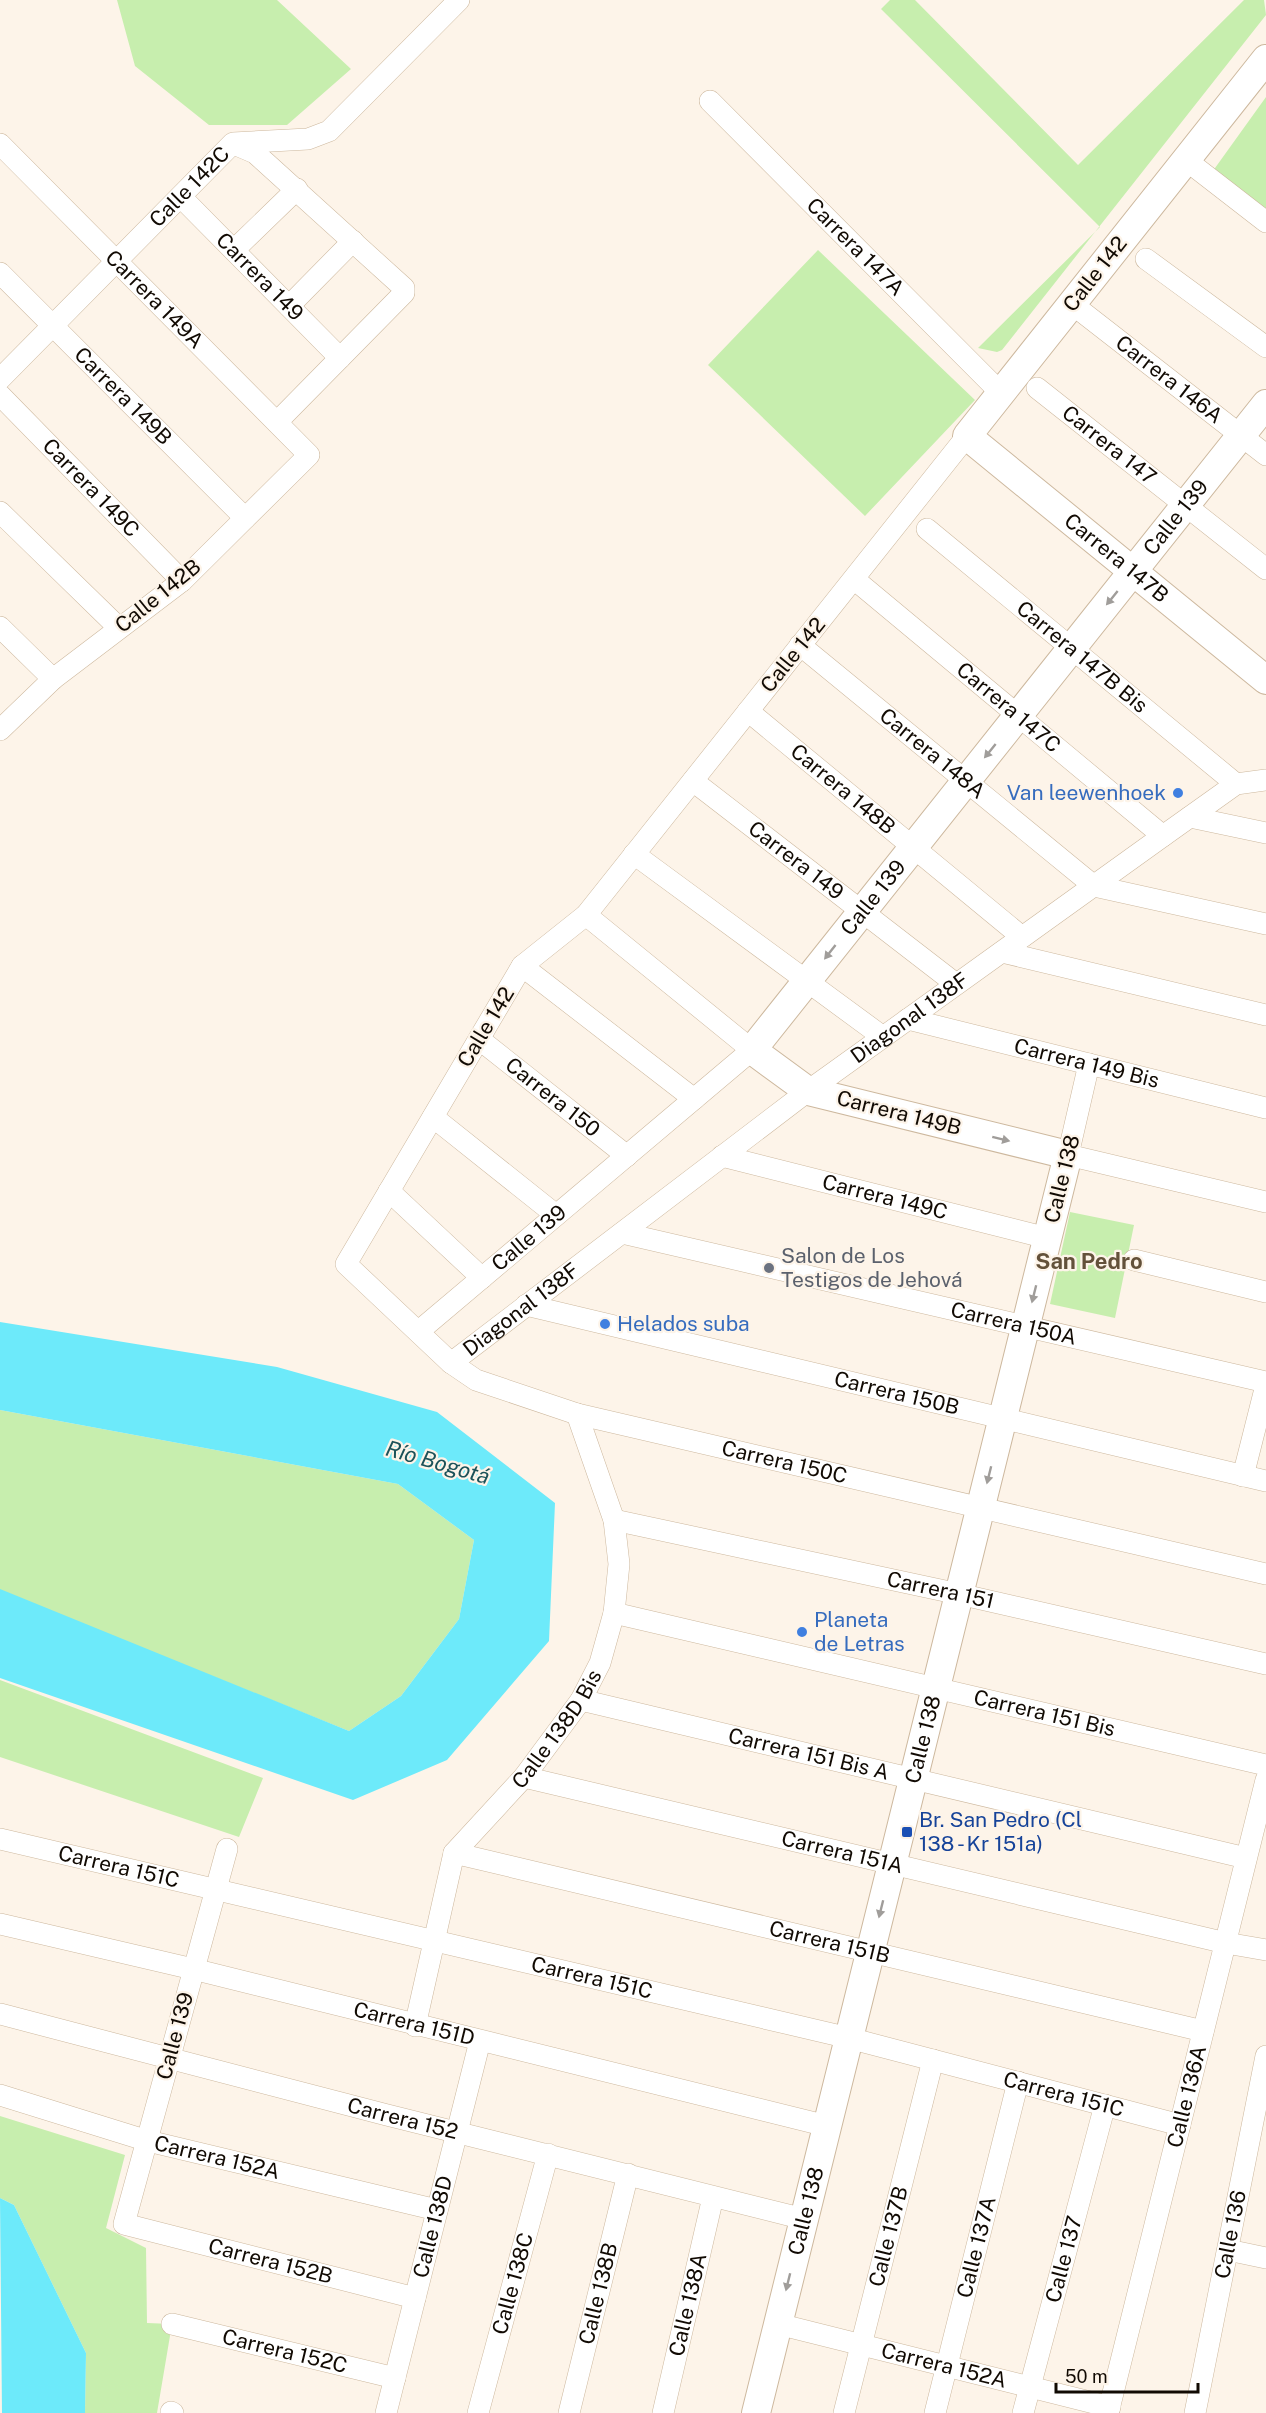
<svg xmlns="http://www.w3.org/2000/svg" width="1266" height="2413" viewBox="0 0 1266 2413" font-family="'Public Sans',sans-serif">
<rect width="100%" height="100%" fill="#fdf4e9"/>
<path fill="#c7eeae" d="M 117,0 L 277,0 L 351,69 L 287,125 L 209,125 L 135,66 Z
M 890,0 L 915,0 L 1078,165 L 1244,0 L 1264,0 L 1266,15 L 1002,350 L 997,352 L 978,348 L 1100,227 L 881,9 Z
M 1266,97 L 1266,217 L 1210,175 Z
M 818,250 L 975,400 L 865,516 L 708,365 Z
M 1070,1212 L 1134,1225 L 1115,1318 L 1050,1304 Z
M 0,1410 L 398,1484 L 474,1540 L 459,1619 L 401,1696 L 349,1731 L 0,1591 Z
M 0,1680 L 263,1778 L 239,1837 L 0,1757 Z
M 0,2116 L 125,2155 L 106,2228 L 146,2248 L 147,2323 L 172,2324 L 157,2413 L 85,2413 L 86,2353 L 14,2205 L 0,2198 Z"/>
<path fill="#6deafa" d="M 0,1322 L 277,1367 L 437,1412 L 555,1503 L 549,1641 L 447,1760 L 353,1800 L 0,1678 L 0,1589 L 349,1731 L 401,1696 L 459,1619 L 474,1540 L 398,1484 L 0,1410 Z
M 0,2198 L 14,2205 L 86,2353 L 85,2413 L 2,2413 Z"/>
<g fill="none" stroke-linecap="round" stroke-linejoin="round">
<defs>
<g id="street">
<path id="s1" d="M 710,101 L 1001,393"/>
<path id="s2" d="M 0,144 L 309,455 L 182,581 L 53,679 L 0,730"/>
<path d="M 234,144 L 255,153 L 404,288 L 404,293 L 277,422"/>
<path d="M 1186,160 L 1266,222"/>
<path id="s3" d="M 181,197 L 340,358"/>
<path d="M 234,250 L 297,189"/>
<path d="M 1146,259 L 1266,347"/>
<path id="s4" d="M 0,273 L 245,518"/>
<path id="s5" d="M 1072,304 L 1266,455"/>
<path d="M 289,306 L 353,241"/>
<path id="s6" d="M 0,379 L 233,143 L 308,139 L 329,131 L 459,0"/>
<path id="s7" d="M 1037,388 L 1266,569"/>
<path id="s8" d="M 0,395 L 182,581"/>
<path id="s9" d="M 967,436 L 586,915 L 522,966 L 346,1264 L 451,1363 L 476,1380 L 577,1414 L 1266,1574"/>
<path d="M 0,512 L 119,628"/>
<path id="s10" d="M 927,529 L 1236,784"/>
<path id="s11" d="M 854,579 L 1163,836"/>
<path d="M 0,627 L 53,679"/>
<path id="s12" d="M 800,645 L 1094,886 L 1266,924"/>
<path id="s13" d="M 748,711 L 1022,937"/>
<path id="s14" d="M 693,781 L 956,984"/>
<path d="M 1190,817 L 1266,833"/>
<path d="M 634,854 L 883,1037"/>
<path d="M 1002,952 L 1266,1015"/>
<path d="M 522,966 L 694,1099"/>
<path id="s15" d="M 908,1019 L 1266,1108"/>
<path id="s16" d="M 479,1039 L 627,1156"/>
<path d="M 1089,1064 L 1068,1155 L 1266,1202"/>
<path d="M 433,1117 L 556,1215"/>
<path id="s17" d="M 722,1156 L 1047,1238"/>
<path d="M 389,1191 L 482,1278"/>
<path id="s18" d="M 622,1233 L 1266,1382"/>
<path d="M 1134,1260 L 1266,1292"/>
<path id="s19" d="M 526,1305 L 1266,1481"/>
<path id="s20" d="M 419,1331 L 752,1050 L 586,915"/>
<path id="s21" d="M 451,1363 L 808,1091 L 1163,836 L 1236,784 L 1266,780"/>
<path d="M 1243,1476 L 1266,1385"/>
<path id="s22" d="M 614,1520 L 959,1594 L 1266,1664"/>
<path id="s23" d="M 614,1613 L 1266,1765"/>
<path id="s24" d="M 581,1700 L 1246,1858"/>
<path id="s25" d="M 524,1777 L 1226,1943 L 1266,1950"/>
<path id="s26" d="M 0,1839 L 849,2038 L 1180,2125"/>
<path id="s27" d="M 227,1849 L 124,2224 L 415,2298"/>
<path id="s28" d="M 454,1853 L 1203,2031"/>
<path id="s29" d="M 0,1924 L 193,1969 L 827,2126"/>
<path id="s30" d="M 0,2014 L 387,2115 L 804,2219"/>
<path id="s31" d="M 415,2026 L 454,1853 L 524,1777 L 581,1700 L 600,1663 L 614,1613 L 619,1564 L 614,1520 L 577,1414"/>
<path id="s32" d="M 0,2095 L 148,2141 L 437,2210"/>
<path d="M 1228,2250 L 1266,2258"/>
<path id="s33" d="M 172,2324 L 395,2378"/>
<path id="s34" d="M 778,2324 L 1110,2407"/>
<path d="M 171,2412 L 173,2413"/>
<path id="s35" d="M 386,2413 L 480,2041"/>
<path id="s36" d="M 478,2413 L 548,2154"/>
<path id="s37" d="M 569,2413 L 628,2174"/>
<path id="s38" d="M 663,2413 L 713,2197"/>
<path id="s39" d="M 844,2413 L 933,2060"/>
<path id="s40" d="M 935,2413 L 1018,2082"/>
<path id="s41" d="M 1023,2413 L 1105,2105"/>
<path id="s42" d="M 1108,2413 L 1266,1780"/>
<path id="s43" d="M 1195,2413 L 1266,2056"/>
</g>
<g id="secondary">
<path id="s44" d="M 1266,59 L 967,436 L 1266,680"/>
<path id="s45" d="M 756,2413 L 1068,1155 L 808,1091 L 752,1050 L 1266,404"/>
</g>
</defs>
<use href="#street" stroke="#cdb89e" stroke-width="22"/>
<use href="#secondary" stroke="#cdb89e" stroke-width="30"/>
<use href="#street" stroke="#fff" stroke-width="21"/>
<use href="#secondary" stroke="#fff" stroke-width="28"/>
</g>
<defs><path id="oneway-solid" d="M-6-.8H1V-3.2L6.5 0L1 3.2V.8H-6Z" transform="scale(1.5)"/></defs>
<g fill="#a09d9a">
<use href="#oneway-solid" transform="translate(1112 598) rotate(129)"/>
<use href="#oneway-solid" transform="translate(990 751) rotate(129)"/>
<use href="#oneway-solid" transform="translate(830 952) rotate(128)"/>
<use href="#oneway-solid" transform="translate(1001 1139) rotate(14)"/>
<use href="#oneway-solid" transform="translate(1034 1294) rotate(104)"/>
<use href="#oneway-solid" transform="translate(989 1475) rotate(104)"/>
<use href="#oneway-solid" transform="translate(881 1909) rotate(104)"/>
<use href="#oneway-solid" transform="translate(788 2282) rotate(104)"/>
</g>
<g fill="#3f7fe0" stroke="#fdf4e9" stroke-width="2">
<circle cx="1178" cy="793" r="6"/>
<circle cx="605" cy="1324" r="6"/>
<circle cx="802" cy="1632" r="6"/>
</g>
<circle fill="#6b7280" stroke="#fdf4e9" stroke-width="2" cx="769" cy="1268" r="6"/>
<rect fill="#1a4fb4" stroke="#fdf4e9" stroke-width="2" x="901" y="1826" width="12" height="12" rx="3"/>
<g text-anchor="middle" stroke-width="4.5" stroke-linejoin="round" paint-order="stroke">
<g font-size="21" fill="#110a03" stroke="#fdf4e9">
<text dy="7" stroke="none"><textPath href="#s6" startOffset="270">Calle 142C</textPath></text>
<text dy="7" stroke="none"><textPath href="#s1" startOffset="206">Carrera 147A</textPath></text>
<text transform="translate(1095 274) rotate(-52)" y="7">Calle 142</text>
<text dy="7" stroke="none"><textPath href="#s3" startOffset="112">Carrera 149</textPath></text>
<text dy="7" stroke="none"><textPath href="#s2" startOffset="219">Carrera 149A</textPath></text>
<text dy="7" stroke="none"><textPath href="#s5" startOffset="123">Carrera 146A</textPath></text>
<text dy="7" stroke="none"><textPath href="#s4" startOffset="174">Carrera 149B</textPath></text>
<text dy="7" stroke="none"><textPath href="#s7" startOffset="92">Carrera 147</textPath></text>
<text dy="7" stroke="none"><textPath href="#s8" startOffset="130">Carrera 149C</textPath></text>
<text dy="7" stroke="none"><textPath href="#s45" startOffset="2314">Calle 139</textPath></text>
<text dy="7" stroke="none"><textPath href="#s44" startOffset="674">Carrera 147B</textPath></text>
<text transform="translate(158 596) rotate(-39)" y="7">Calle 142B</text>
<text transform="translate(793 655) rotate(-51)" y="7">Calle 142</text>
<text dy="7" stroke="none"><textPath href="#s10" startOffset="201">Carrera 147B Bis</textPath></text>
<text dy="7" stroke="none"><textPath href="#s11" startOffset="201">Carrera 147C</textPath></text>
<text dy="7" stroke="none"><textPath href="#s12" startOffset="171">Carrera 148A</textPath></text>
<text dy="7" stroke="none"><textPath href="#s13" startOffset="123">Carrera 148B</textPath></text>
<text dy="7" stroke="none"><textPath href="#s14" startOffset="130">Carrera 149</textPath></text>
<text dy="7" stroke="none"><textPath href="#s45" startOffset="1828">Calle 139</textPath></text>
<text dy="7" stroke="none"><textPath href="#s21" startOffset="574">Diagonal 138F</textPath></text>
<text transform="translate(486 1027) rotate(-59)" y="7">Calle 142</text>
<text dy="7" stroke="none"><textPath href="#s15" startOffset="184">Carrera 149 Bis</textPath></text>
<text dy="7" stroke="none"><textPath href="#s16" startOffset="94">Carrera 150</textPath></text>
<text transform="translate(899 1113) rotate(14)" y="7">Carrera 149B</text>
<text transform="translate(1062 1179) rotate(-76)" y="7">Calle 138</text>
<text dy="7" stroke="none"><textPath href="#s17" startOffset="168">Carrera 149C</textPath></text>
<text dy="7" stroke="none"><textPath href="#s20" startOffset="144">Calle 139</textPath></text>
<text dy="7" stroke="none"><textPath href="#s21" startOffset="88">Diagonal 138F</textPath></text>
<text dy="7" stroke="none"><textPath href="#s18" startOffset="402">Carrera 150A</textPath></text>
<text dy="7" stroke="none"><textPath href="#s19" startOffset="381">Carrera 150B</textPath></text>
<text dy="7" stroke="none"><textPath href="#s9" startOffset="1534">Carrera 150C</textPath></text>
<text dy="7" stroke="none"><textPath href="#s22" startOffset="334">Carrera 151</textPath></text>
<text dy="7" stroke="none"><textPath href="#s23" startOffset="442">Carrera 151 Bis</textPath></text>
<text dy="7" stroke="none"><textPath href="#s31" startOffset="339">Calle 138D Bis</textPath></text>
<text dy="7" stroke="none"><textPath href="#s45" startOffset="694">Calle 138</textPath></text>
<text dy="7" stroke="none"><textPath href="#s24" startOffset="234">Carrera 151 Bis A</textPath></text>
<text dy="7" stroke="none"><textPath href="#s25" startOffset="327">Carrera 151A</textPath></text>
<text dy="7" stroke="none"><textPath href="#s26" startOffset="122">Carrera 151C</textPath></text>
<text dy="7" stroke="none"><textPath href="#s28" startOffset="386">Carrera 151B</textPath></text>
<text dy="7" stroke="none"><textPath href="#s26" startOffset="608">Carrera 151C</textPath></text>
<text dy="7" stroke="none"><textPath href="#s29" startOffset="426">Carrera 151D</textPath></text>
<text transform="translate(175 2036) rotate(-75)" y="7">Calle 139</text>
<text dy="7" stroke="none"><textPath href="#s26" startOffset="1094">Carrera 151C</textPath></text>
<text dy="7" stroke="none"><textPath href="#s42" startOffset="326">Calle 136A</textPath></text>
<text dy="7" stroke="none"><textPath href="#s30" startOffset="416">Carrera 152</textPath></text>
<text dy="7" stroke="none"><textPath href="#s32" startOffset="226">Carrera 152A</textPath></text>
<text dy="7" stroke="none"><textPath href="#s45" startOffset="208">Calle 138</textPath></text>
<text dy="7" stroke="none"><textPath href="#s35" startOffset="192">Calle 138D</textPath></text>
<text dy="7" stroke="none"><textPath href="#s43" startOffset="182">Calle 136</textPath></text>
<text dy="7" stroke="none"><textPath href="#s39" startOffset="182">Calle 137B</textPath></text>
<text dy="7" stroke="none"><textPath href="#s40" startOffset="171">Calle 137A</textPath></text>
<text dy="7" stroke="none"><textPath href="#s41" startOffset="159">Calle 137</textPath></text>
<text dy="7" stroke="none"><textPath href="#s27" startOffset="540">Carrera 152B</textPath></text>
<text dy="7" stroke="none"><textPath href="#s36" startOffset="134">Calle 138C</textPath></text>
<text dy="7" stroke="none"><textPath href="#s37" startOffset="123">Calle 138B</textPath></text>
<text dy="7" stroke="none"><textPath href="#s38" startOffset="111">Calle 138A</textPath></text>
<text dy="7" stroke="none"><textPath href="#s33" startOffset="116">Carrera 152C</textPath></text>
<text dy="7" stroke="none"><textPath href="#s34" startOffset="171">Carrera 152A</textPath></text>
</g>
<g font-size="21" fill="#366cbe" stroke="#fdf4e9" text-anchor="start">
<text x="1166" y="800" text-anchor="end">Van leewenhoek</text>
<text x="617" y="1331">Helados suba</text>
<text x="814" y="1627">Planeta<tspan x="814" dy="24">de Letras</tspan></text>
</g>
<g font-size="21" fill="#5b616d" stroke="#fdf4e9" text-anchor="start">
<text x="781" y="1263">Salon de Los<tspan x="781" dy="24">Testigos de Jehová</tspan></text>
</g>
<g font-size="21" fill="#164399" stroke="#fdf4e9" text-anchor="start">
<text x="919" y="1827">Br. San Pedro (Cl<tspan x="919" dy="24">138 - Kr 151a)</tspan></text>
</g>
<g font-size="22" font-weight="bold" fill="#63513a" stroke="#fdf4e9">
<text x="1089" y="1269">San Pedro</text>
</g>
<g font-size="22" font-style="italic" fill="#1c5259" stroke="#fdf4e9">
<text transform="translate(438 1462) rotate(16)" y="8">Río Bogotá</text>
</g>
</g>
<path d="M1056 2383v9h142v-9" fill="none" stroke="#110a03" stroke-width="3"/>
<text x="1065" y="2383" font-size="18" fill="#110a03" stroke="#fdf4e9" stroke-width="4.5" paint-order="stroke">50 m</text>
</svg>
